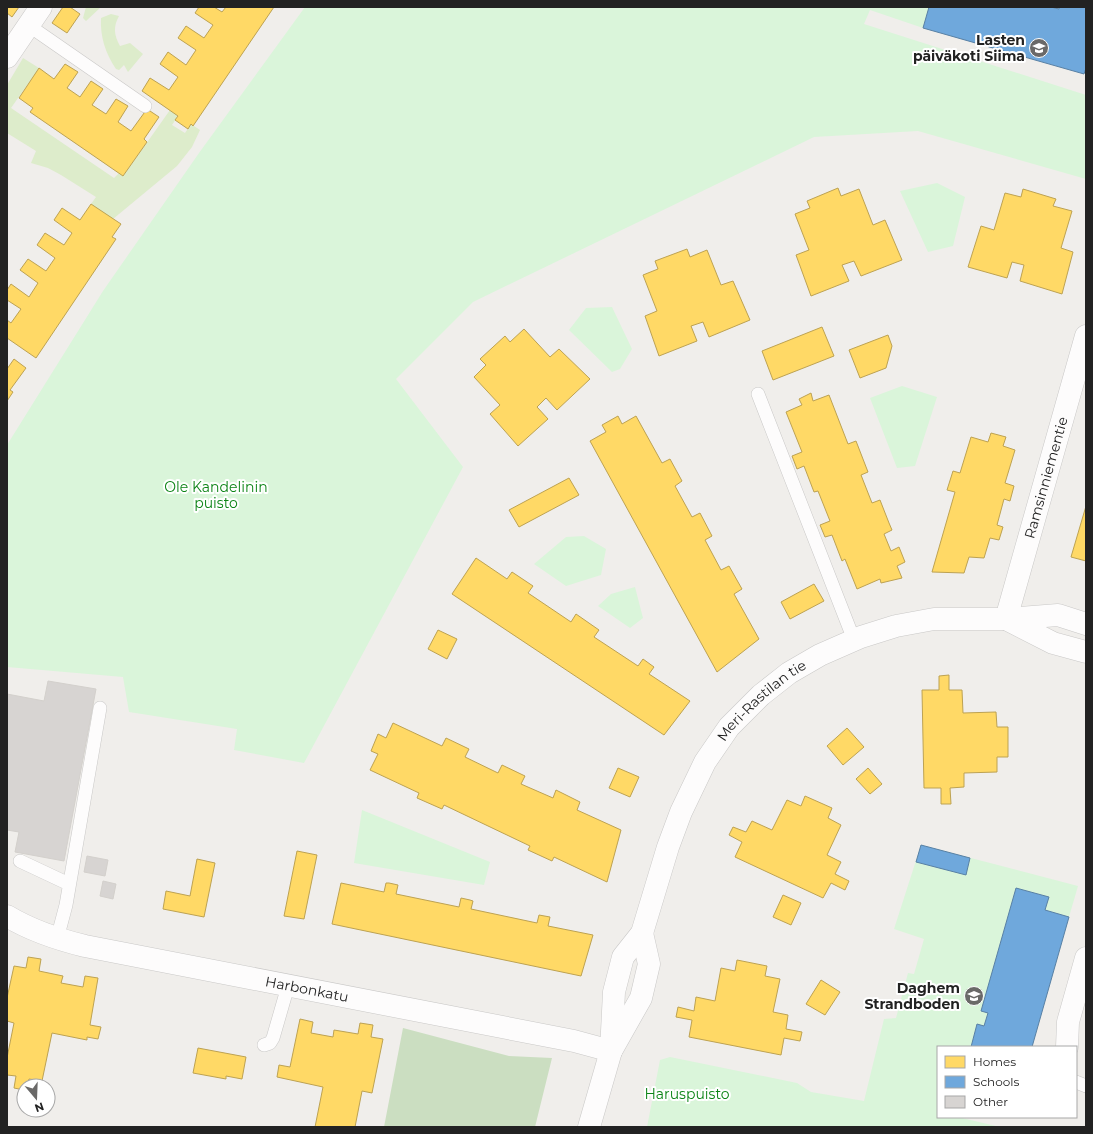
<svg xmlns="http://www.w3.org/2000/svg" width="1093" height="1134" viewBox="0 0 1093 1134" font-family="Montserrat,sans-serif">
<rect width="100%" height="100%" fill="#f0eeeb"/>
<path fill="#ddeccb" d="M 86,7 L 101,7 L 86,21 L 83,18 Z
M 111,14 L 119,16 C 113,27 114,35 120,46 L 130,43 L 143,54 L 128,72 L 124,65 L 119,70 L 116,69 C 105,53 100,36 101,18 Z
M 23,58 L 39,68 L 11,108 L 114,178 L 119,173 L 124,175 L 170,110 L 178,116 L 172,125 L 185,133 L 191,124 L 200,130 L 192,147 L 177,166 L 113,219 L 91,204 L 96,197 L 61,175 L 48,168 L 31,163 L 36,151 L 7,133 L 7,85 Z"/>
<path fill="#cbdec1" d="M 403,1028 L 509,1056 L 552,1058 L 535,1127 L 384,1127 Z"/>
<path fill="#daf5da" d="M 305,7 L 929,7 L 923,28 L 870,10 L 864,24 L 1086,95 L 1086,179 L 918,131 L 814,137 L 473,302 L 396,379 L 463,467 L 304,763 L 234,750 L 237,729 L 129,712 L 123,677 L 7,667 L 7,445 L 103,291 L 199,153 Z
M 937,183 L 965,197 L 953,246 L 928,252 L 900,191 Z
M 612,307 L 632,349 L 620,369 L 612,372 L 569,330 L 586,308 Z
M 902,386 L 937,397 L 915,466 L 897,468 L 870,398 Z
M 584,536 L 606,549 L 601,575 L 566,586 L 534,564 L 566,537 Z
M 635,587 L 643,618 L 630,628 L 598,606 L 611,594 Z
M 362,810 L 490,862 L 484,885 L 354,863 Z
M 921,845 L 1078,886 L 1069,917 L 1045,910 L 1049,897 L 1016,888 L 981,1011 L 988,1013 L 984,1026 L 977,1024 L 971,1047 L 938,1047 L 938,1117 L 958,1117 L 1000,1127 L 647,1127 L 660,1060 L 670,1057 L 797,1083 L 811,1092 L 864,1101 L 884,1019 L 896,1018 L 908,973 L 914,974 L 924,939 L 894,929 Z"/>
<path fill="#ffd966" stroke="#bda252" d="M 7,7 L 19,7 L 12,17 L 7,13 Z
M 63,7 L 70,7 L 80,14 L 67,33 L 52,23 Z
M 199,7 L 214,7 L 222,12 L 226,7 L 274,7 L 193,126 L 191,124 L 188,129 L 175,120 L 178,116 L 142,91 L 150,78 L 169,90 L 178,77 L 160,64 L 168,52 L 186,65 L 196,50 L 178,38 L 186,26 L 204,38 L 213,25 L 195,13 Z
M 65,64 L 78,72 L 67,88 L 80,97 L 91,81 L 103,89 L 92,105 L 106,114 L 116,99 L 128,106 L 118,122 L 131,131 L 147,109 L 159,117 L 144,139 L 147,142 L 123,176 L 30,112 L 33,108 L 19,98 L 39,68 L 54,79 Z
M 838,188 L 841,196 L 859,189 L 873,225 L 885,220 L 902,260 L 861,276 L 854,261 L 842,265 L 849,281 L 811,296 L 796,255 L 809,250 L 795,214 L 810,208 L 807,201 Z
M 1023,189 L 1056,199 L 1053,206 L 1072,211 L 1061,248 L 1073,252 L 1062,294 L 1020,281 L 1024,265 L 1012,262 L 1007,278 L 968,267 L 981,226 L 994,230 L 1005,193 L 1021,197 Z
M 91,204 L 121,224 L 112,237 L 116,239 L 36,358 L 7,338 L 7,320 L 11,323 L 21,309 L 7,300 L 7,290 L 11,284 L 29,297 L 38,283 L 20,270 L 28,259 L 46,271 L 55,258 L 37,245 L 45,233 L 64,245 L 72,233 L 54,220 L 62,208 L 80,220 Z
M 687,249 L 690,257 L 707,250 L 721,285 L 733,281 L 750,320 L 709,337 L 703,322 L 691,326 L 697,341 L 659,356 L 645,316 L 657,311 L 643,275 L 658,269 L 655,261 Z
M 822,327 L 834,356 L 773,380 L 762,351 Z
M 524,329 L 550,357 L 559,349 L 590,379 L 557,410 L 546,398 L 537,407 L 548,419 L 518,446 L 490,414 L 500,405 L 474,377 L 486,365 L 480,359 L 505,336 L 510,342 Z
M 888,335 L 892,346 L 886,368 L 860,378 L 849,350 Z
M 14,359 L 26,368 L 10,390 L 13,392 L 7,401 L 7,369 Z
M 811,393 L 813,401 L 829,395 L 848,444 L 856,441 L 868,472 L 861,475 L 872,503 L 880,500 L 889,523 L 892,530 L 884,534 L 891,551 L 899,547 L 905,562 L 897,566 L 902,578 L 881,583 L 880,579 L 857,589 L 845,559 L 842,561 L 832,535 L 825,537 L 820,525 L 830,521 L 818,491 L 814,492 L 804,466 L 797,469 L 792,456 L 802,452 L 786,412 L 802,405 L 799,399 Z
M 618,416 L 622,424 L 636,416 L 662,463 L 670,459 L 682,481 L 675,486 L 692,517 L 700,513 L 712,536 L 705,540 L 721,570 L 729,566 L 742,589 L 734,594 L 759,639 L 717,672 L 590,441 L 606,432 L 602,425 Z
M 991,433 L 1006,437 L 1003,446 L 1015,450 L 1005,483 L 1014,486 L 1010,501 L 1004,499 L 997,525 L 1003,527 L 999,540 L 990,538 L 984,558 L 969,557 L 964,573 L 932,572 L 955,492 L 947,490 L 953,471 L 960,473 L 971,437 L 988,442 Z
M 569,478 L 579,495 L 519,527 L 509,510 Z
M 1086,506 L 1086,561 L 1071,557 Z
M 476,558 L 507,579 L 512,572 L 533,586 L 528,593 L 571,622 L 576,614 L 599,630 L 594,637 L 638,666 L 643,659 L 654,667 L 649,674 L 690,701 L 664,735 L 452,594 Z
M 814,584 L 824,601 L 790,619 L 781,602 Z
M 438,630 L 457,639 L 447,659 L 428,649 Z
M 949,675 L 949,690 L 962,690 L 963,713 L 996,712 L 997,727 L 1008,727 L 1008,757 L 997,757 L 997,772 L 964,773 L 964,787 L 950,788 L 951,804 L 941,804 L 941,788 L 924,788 L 922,690 L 939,690 L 939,676 Z
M 393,723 L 442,746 L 446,738 L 469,749 L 465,757 L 498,773 L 502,765 L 525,776 L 521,784 L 553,798 L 556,790 L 580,802 L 577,810 L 621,830 L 607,882 L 554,857 L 552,861 L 528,850 L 530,846 L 444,805 L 442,809 L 417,798 L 419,793 L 370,770 L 378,754 L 371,751 L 378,734 L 386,738 Z
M 847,728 L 864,747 L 843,765 L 827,746 Z
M 618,768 L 639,777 L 630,797 L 609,788 Z
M 868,768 L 882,784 L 870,794 L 856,779 Z
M 805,796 L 832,808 L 828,818 L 841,825 L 827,855 L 841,862 L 835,874 L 849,881 L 845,890 L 831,883 L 823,898 L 735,857 L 742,842 L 729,835 L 733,827 L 746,832 L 752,821 L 772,830 L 787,800 L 801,806 Z
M 297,851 L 317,855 L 304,919 L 284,916 Z
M 197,859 L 215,863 L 204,917 L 163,909 L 166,891 L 190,896 Z
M 341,883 L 384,892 L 386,883 L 389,883 L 398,885 L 396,894 L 459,907 L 461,898 L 470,900 L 473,901 L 471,909 L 537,923 L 539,915 L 550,917 L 548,926 L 593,935 L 581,976 L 332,924 Z
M 783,895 L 801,903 L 791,925 L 773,917 Z
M 28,957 L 41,959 L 39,971 L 63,976 L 61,983 L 83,987 L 85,976 L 98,978 L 90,1025 L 101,1027 L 98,1039 L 87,1037 L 87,1040 L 52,1033 L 42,1081 L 29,1079 L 27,1086 L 24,1086 L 24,1090 L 14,1088 L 16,1076 L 7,1075 L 7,1058 L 14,1023 L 7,1021 L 7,998 L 14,966 L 26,968 Z
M 737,960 L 767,966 L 765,976 L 780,979 L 773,1012 L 788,1015 L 786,1029 L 802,1032 L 800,1041 L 784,1038 L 781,1055 L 689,1037 L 692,1020 L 676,1017 L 678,1007 L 694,1011 L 696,997 L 715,1001 L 721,968 L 735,971 Z
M 821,980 L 840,992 L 825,1015 L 806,1004 Z
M 300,1019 L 313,1022 L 311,1033 L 333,1037 L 334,1030 L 358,1034 L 360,1023 L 373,1025 L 371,1037 L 383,1039 L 372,1093 L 362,1091 L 355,1127 L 315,1127 L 323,1087 L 277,1077 L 279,1065 L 290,1067 Z
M 198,1048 L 246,1057 L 242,1079 L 226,1076 L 226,1079 L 193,1073 Z"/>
<path fill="#6fa8dc" stroke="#5880a4" d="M 929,7 L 1051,7 L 1059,9 L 1059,7 L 1086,7 L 1086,68 L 1084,74 L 923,28 Z
M 921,845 L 970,858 L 966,875 L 916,862 Z
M 1016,888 L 1049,897 L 1045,910 L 1069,917 L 1032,1047 L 971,1047 L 977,1024 L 984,1026 L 988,1013 L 981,1011 Z"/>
<path fill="#d7d4d2" stroke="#d3d0cc" d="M 48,681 L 96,689 L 64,861 L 15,852 L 19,832 L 7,830 L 7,694 L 44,701 Z
M 87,856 L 108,860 L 105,876 L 84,872 Z
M 103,881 L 116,884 L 113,899 L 100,896 Z"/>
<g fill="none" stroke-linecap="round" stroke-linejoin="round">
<defs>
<path id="service" d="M 28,25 L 145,106
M 758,394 L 854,640
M 20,861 L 69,884
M 57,939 L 66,905 L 100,708
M 264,1045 L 270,1043 L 273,1038 L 288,986
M 1076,1082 L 1086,1086"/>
<g id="minor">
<path d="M 7,57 L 41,7"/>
<path id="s1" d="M 7,916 C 32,931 56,939 85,946 L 574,1041 L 611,1051"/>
<path d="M 1067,1047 L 1068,1022 L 1086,958"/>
</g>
<g id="tertiary">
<path id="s2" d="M 1006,619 L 1086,336"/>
<path d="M 1006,619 L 1053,643 L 1086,652"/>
<path id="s3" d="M 611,1051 L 614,992 L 623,957 L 642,933 L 668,847 L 681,812 L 705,762 L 729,727 L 761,695 L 789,673 L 820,655 L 861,637 L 896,626 L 934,619 L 1006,619 L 1058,615 L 1086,624"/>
<path d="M 589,1127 L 611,1051 L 641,998 L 649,964 L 642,933"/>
</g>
</defs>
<use href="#service" stroke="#c9c8c7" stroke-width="14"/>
<use href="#minor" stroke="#c9c8c7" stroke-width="23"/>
<use href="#tertiary" stroke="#c9c8c7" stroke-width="23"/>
<use href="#service" stroke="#fdfcfc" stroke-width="13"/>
<use href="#minor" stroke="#fdfcfc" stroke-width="22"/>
<use href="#tertiary" stroke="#fdfcfc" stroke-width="22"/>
</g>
<defs>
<symbol id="school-disc" viewBox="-11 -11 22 22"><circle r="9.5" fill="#6a6968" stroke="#fff"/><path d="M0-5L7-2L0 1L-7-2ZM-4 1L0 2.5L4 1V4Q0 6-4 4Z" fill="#fff"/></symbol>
</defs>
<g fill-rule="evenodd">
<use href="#school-disc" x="1028" y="37" width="22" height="22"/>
<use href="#school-disc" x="963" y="985" width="22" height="22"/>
</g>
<g text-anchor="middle" stroke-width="4" stroke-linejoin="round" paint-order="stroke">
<g font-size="14" font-weight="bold" fill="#222" stroke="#fff" text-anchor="end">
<text x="1025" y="45">Lasten<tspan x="1025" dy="16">päiväkoti Siima</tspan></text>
<text x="960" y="993">Daghem<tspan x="960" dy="16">Strandboden</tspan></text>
</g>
<g font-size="14" fill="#222" stroke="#fff">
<text dy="5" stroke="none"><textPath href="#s2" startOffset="147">Ramsinniementie</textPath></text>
<text dy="5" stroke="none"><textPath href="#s3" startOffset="393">Meri-Rastilan tie</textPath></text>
<text dy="5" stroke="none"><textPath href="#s1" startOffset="310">Harbonkatu</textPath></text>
</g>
<g font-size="14" fill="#0c8416" stroke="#fff">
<text x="216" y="492">Ole Kandelinin<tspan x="216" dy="16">puisto</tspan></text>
<text x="687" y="1099">Haruspuisto</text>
</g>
</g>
<rect width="1093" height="1134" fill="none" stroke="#222222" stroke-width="16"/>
<rect x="937" y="1046" width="140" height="72" fill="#ffffff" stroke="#a7a7a7"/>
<rect x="945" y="1056" width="20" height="12" fill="#ffd966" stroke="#a7a7a7"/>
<text x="973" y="1066" font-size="12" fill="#222222">Homes</text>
<rect x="945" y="1076" width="20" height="12" fill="#6fa8dc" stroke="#a7a7a7"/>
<text x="973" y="1086" font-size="12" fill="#222222">Schools</text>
<rect x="945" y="1096" width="20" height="12" fill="#d7d4d2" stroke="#a7a7a7"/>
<text x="973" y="1106" font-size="12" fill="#222222">Other</text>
<g transform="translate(36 1098) rotate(161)"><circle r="19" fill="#ffffff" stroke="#a7a7a7"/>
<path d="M0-3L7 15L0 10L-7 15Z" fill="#6a6968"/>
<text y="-6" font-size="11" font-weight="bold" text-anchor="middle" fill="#222222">N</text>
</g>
</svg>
